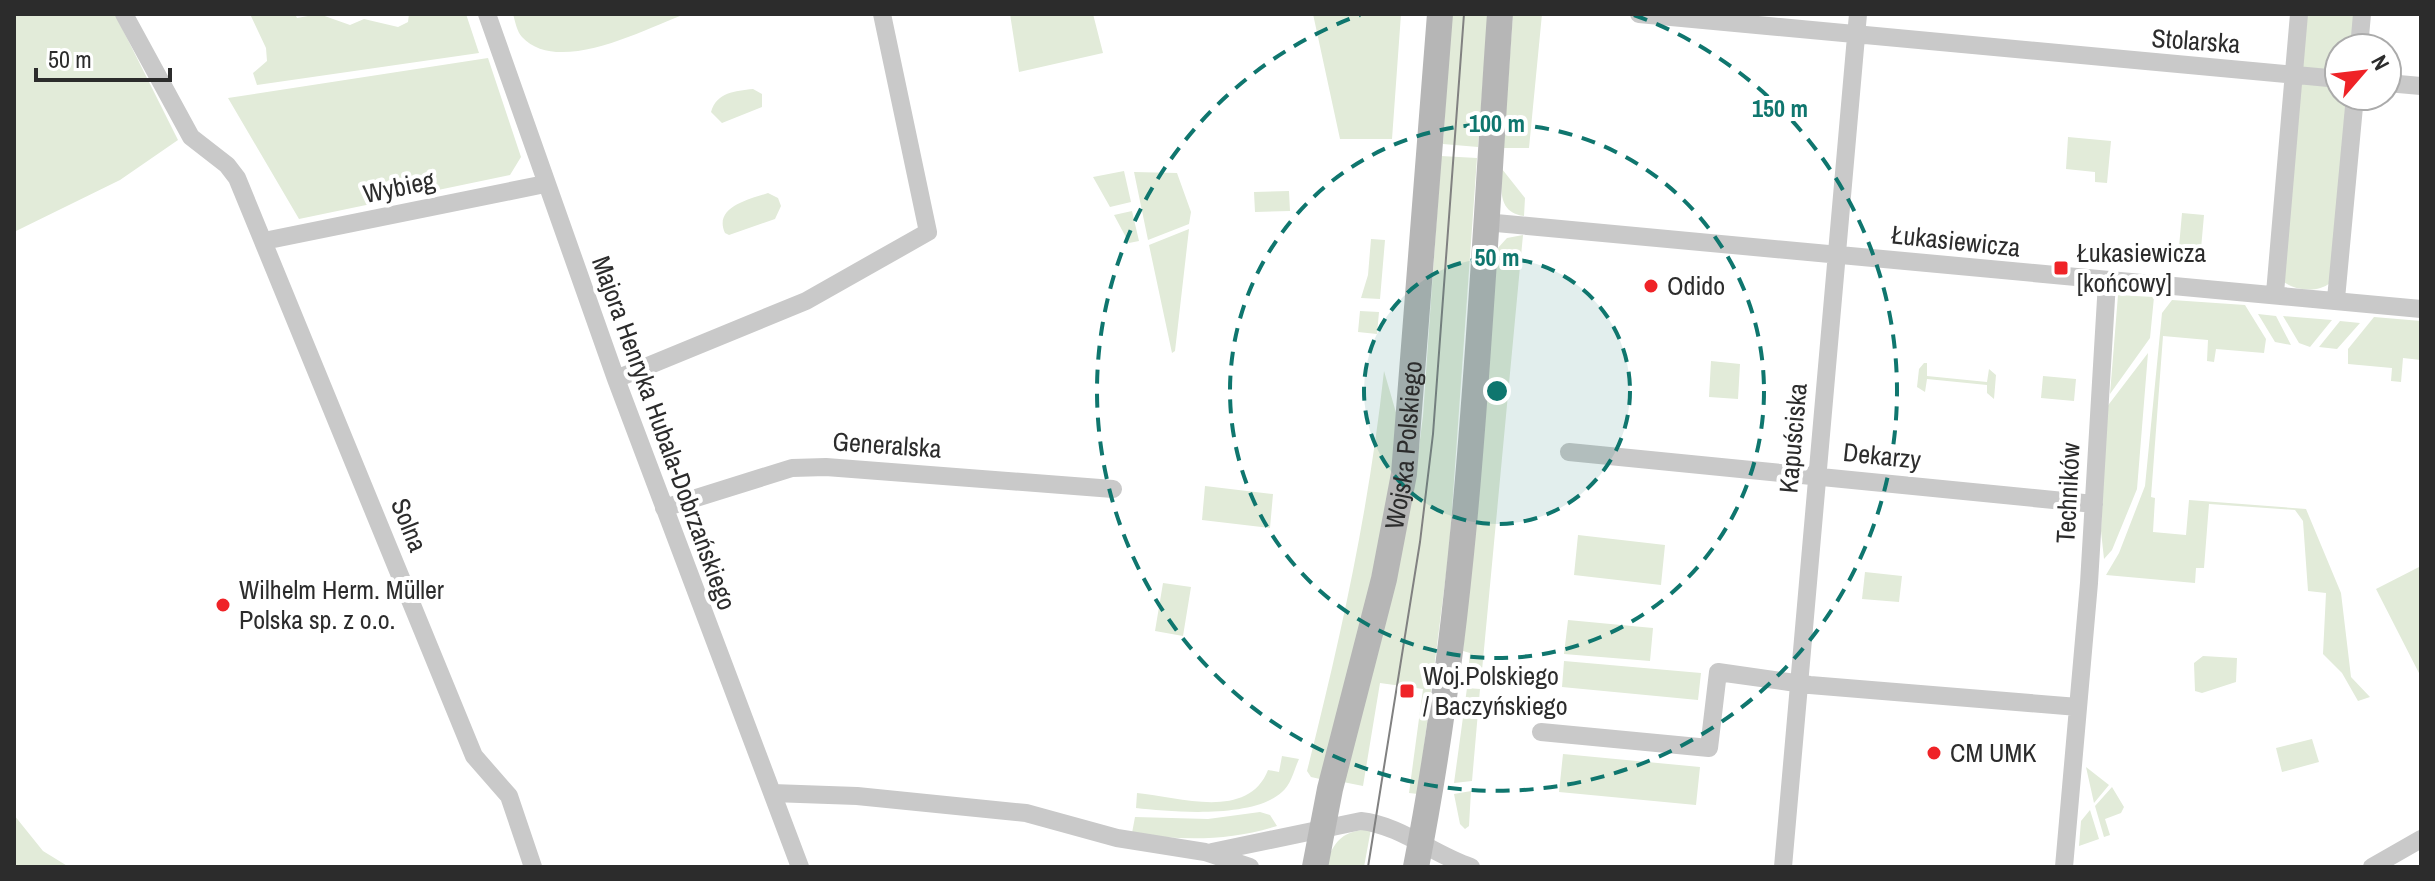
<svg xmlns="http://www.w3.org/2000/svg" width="2435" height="881" viewBox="0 0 2435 881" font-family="'Archivo Narrow',sans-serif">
<rect width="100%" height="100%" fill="#fff"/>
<path fill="#e2ebd9" d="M 14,14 L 115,14 L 178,140 L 120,180 L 14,232 Z
M 250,14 L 295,14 L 297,18 L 319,14 L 350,25 L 364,19 L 398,27 L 408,22 L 409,14 L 466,14 L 479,53 L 257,85 L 253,73 L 267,61 L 266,48 Z
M 513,14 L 685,14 C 645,29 558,76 522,37 C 517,32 515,21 513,14 Z
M 1010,14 L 1093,14 L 1103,53 L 1019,72 Z
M 1313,14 L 1401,14 L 1392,139 L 1340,139 Z
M 1451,14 L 1488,14 L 1478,147 L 1443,144 Z
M 1513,14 L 1542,14 L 1529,148 L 1503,148 Z
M 2304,14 L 2357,14 L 2354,48 L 2339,48 L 2339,96 L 2349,96 L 2330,283 C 2318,293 2294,291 2283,281 Z
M 488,58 L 521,157 L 510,175 L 299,219 L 228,98 Z
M 753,89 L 762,94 L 762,107 L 722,123 L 711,112 C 717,92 735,91 753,89 Z
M 2068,137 L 2111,141 L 2107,183 L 2095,182 L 2095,172 L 2066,169 Z
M 1441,156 L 1477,158 L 1449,551 L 1418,794 L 1409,793 L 1423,689 L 1380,683 L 1363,786 L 1343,782 L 1413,495 L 1423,416 Z
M 1502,169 L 1525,198 L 1524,216 C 1498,212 1501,191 1502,169 Z
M 1124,171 L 1131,202 L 1110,207 L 1093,177 Z
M 1134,172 L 1177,173 L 1191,212 L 1189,224 L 1148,240 Z
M 1289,191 L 1290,211 L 1255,212 L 1254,192 Z
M 768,193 L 778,198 L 781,206 L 775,219 L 729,235 L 725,233 C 713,207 750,199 768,193 Z
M 1132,211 L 1139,241 L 1129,243 L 1114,215 Z
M 2182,213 L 2204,215 L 2201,249 L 2179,247 Z
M 1189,229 L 1175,351 L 1172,353 L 1149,245 Z
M 1523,235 L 1481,681 L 1467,680 L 1470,653 L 1463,651 L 1497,249 L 1507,238 Z
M 1371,239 L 1385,240 L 1380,299 L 1361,298 L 1368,275 Z
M 2118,295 L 2154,297 L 2150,338 L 2110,394 Z
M 2172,300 L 2245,305 L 2266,339 L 2264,353 L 2216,349 L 2214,362 L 2207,361 L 2208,340 L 2163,336 L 2151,497 L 2155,498 L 2153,532 L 2186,535 L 2189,500 L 2306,509 L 2341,593 L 2351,677 L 2370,697 L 2358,701 L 2342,673 L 2323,654 L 2326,593 L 2308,591 L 2303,521 L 2295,510 L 2209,504 L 2204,568 L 2196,568 L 2195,583 L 2106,575 L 2119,553 L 2145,486 L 2162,313 Z
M 1360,311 L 1379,312 L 1377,334 L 1358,332 Z
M 2258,314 L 2276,316 L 2291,345 L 2275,342 Z
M 2283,316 L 2332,320 L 2310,347 L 2299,343 Z
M 2374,317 L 2421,321 L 2421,360 L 2403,358 L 2401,382 L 2391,381 L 2392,368 L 2348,364 L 2348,349 Z
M 2340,321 L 2360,323 L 2337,349 L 2319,347 Z
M 2148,353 L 2137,489 L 2112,550 L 2104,559 L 2101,531 L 2106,408 Z
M 1711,361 L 1740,364 L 1738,399 L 1709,397 Z
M 1924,363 L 1927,363 L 1927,376 L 1987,382 L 1989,369 L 1996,375 L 1994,399 L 1987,393 L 1987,385 L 1927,379 L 1925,392 L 1917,387 L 1919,369 Z
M 1384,371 L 1399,423 L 1396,450 L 1377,562 L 1320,779 L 1311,777 L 1307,771 C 1341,636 1369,510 1384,371 Z
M 2043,376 L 2076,379 L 2074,401 L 2041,398 Z
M 1205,486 L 1273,494 L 1270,528 L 1202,520 Z
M 1578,535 L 1665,545 L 1661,585 L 1574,575 Z
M 2421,566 L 2421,677 L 2376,589 Z
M 1865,572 L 1902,576 L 1899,602 L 1862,599 Z
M 1163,583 L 1191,587 L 1183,636 L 1155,631 Z
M 1568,620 L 1653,628 L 1650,661 L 1564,654 Z
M 2203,656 L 2237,658 L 2236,682 L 2202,693 L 2195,691 L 2194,663 Z
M 1564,661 L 1701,673 L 1698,700 L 1562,687 Z
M 1467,688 L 1480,689 L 1472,781 L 1454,783 Z
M 2312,739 L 2319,762 L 2282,772 L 2276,748 Z
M 1563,754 L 1700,767 L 1696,805 L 1559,792 Z
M 1282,756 L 1299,759 C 1294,770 1291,785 1282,792 C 1253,819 1172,812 1136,808 L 1137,793 C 1179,797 1248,821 1268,770 L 1279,772 Z
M 2086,767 L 2109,785 L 2094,803 Z
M 2112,787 L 2124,807 L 2121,813 L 2105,819 L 2110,835 L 2104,837 L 2095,806 Z
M 1471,791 L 1469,826 L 1465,829 L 1460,824 L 1454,794 Z
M 2090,810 L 2099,839 L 2079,846 L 2081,821 Z
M 1260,812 L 1270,815 L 1277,826 C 1229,841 1182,841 1132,833 L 1135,817 L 1208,819 Z
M 14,815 L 43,851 L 69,867 L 14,867 Z
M 1371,829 L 1364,867 L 1325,867 C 1334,840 1342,831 1371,829 Z"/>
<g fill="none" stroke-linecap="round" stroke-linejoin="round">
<path stroke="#c9c9c9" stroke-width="18" d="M 124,14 L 191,137 L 227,165 L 237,178 L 474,756 L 509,796 L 533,867
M 487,14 L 616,379 L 800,867
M 1639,14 L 2339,79
M 2359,48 L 2362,14
M 2387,83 L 2421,86
M 1485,222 L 2421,309
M 264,241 L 545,184
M 2275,293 L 2299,14
M 2336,299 L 2355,96
M 616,379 L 806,301 L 928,232 L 882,14
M 1569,452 L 2094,504
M 664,508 L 792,468 L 826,467 L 1113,489
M 1541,732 L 1709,748 L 1718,672 L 1810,685 L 2078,707
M 772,793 L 857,796 L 1026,813 L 1117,838 L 1205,852 L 1250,867
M 1212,852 L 1361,821 C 1400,825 1434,855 1471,867
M 1783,867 L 1858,14
M 2064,867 L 2089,583 L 2107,282
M 2372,867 L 2421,839"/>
<g stroke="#b6b6b6" stroke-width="26">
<path id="s1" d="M 1315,867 L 1330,789 L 1384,579 L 1404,474 L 1440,14"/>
<path d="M 1416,867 C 1471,587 1480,299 1500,14"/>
</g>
<path stroke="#818181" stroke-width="2" d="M 1368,867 L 1420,542 L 1433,434 L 1464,14"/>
</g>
<circle cx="1497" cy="391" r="133" fill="#0f766e" fill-opacity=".12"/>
<g fill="none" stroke="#0f766e" stroke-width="4" stroke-dasharray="14 10">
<circle cx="1497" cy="391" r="133"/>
<circle cx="1497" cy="391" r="267"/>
<path d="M1634 15A400 400 0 1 1 1360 15"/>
</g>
<g fill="#ef2327" stroke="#fff" stroke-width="3">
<rect x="2053" y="260" width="16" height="16" rx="4"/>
<circle cx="1651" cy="286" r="8"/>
<circle cx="223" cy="605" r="8"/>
<rect x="1399" y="683" width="16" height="16" rx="4"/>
<circle cx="1934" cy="753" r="8"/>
</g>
<g text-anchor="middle" stroke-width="8" stroke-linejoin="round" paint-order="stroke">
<g font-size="26" fill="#2c2c2c" stroke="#fff">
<text transform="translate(2196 41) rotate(4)" y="9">Stolarska</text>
<text transform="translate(399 187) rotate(-12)" y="9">Wybieg</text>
<text transform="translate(1956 241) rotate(6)" y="9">Łukasiewicza</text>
<text transform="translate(664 433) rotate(70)" y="9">Majora Henryka Hubala-Dobrzańskiego</text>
<text transform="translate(1793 438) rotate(-85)" y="9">Kapuściska</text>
<text transform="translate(887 445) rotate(4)" y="9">Generalska</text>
<text dy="9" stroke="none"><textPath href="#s1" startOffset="432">Wojska Polskiego</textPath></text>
<text transform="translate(1882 456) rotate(6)" y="9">Dekarzy</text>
<text transform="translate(2068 493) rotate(-87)" y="9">Techników</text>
<text transform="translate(409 525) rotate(68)" y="9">Solna</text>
</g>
<g font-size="26" fill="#2c2c2c" stroke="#fff" text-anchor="start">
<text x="2077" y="262">Łukasiewicza<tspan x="2077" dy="30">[końcowy]</tspan></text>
<text x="1667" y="295">Odido</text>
<text x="239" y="599">Wilhelm Herm. Müller<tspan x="239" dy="30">Polska sp. z o.o.</tspan></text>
<text x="1423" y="685">Woj.Polskiego<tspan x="1423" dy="30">/ Baczyńskiego</tspan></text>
<text x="1950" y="762">CM UMK</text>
</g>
</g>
<circle cx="1497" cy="391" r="12" fill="#0f766e" stroke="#fff" stroke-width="4"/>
<g font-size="24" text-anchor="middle" font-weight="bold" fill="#0f766e" stroke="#fff" stroke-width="8" stroke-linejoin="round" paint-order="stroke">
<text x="1780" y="117">150 m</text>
<text x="1497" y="132">100 m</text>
<text x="1497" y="266">50 m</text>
</g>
<rect width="2435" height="881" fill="none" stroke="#2c2c2c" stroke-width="32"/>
<g transform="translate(2363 72) rotate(62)"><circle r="38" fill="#ffffff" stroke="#ababab" stroke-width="2"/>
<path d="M0-6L14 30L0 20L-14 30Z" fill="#ef2327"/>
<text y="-12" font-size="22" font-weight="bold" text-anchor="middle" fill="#2c2c2c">N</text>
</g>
<path d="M36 68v12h134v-12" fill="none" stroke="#2c2c2c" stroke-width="4"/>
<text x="48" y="68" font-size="24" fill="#2c2c2c" stroke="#ffffff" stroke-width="6" paint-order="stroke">50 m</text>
</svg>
